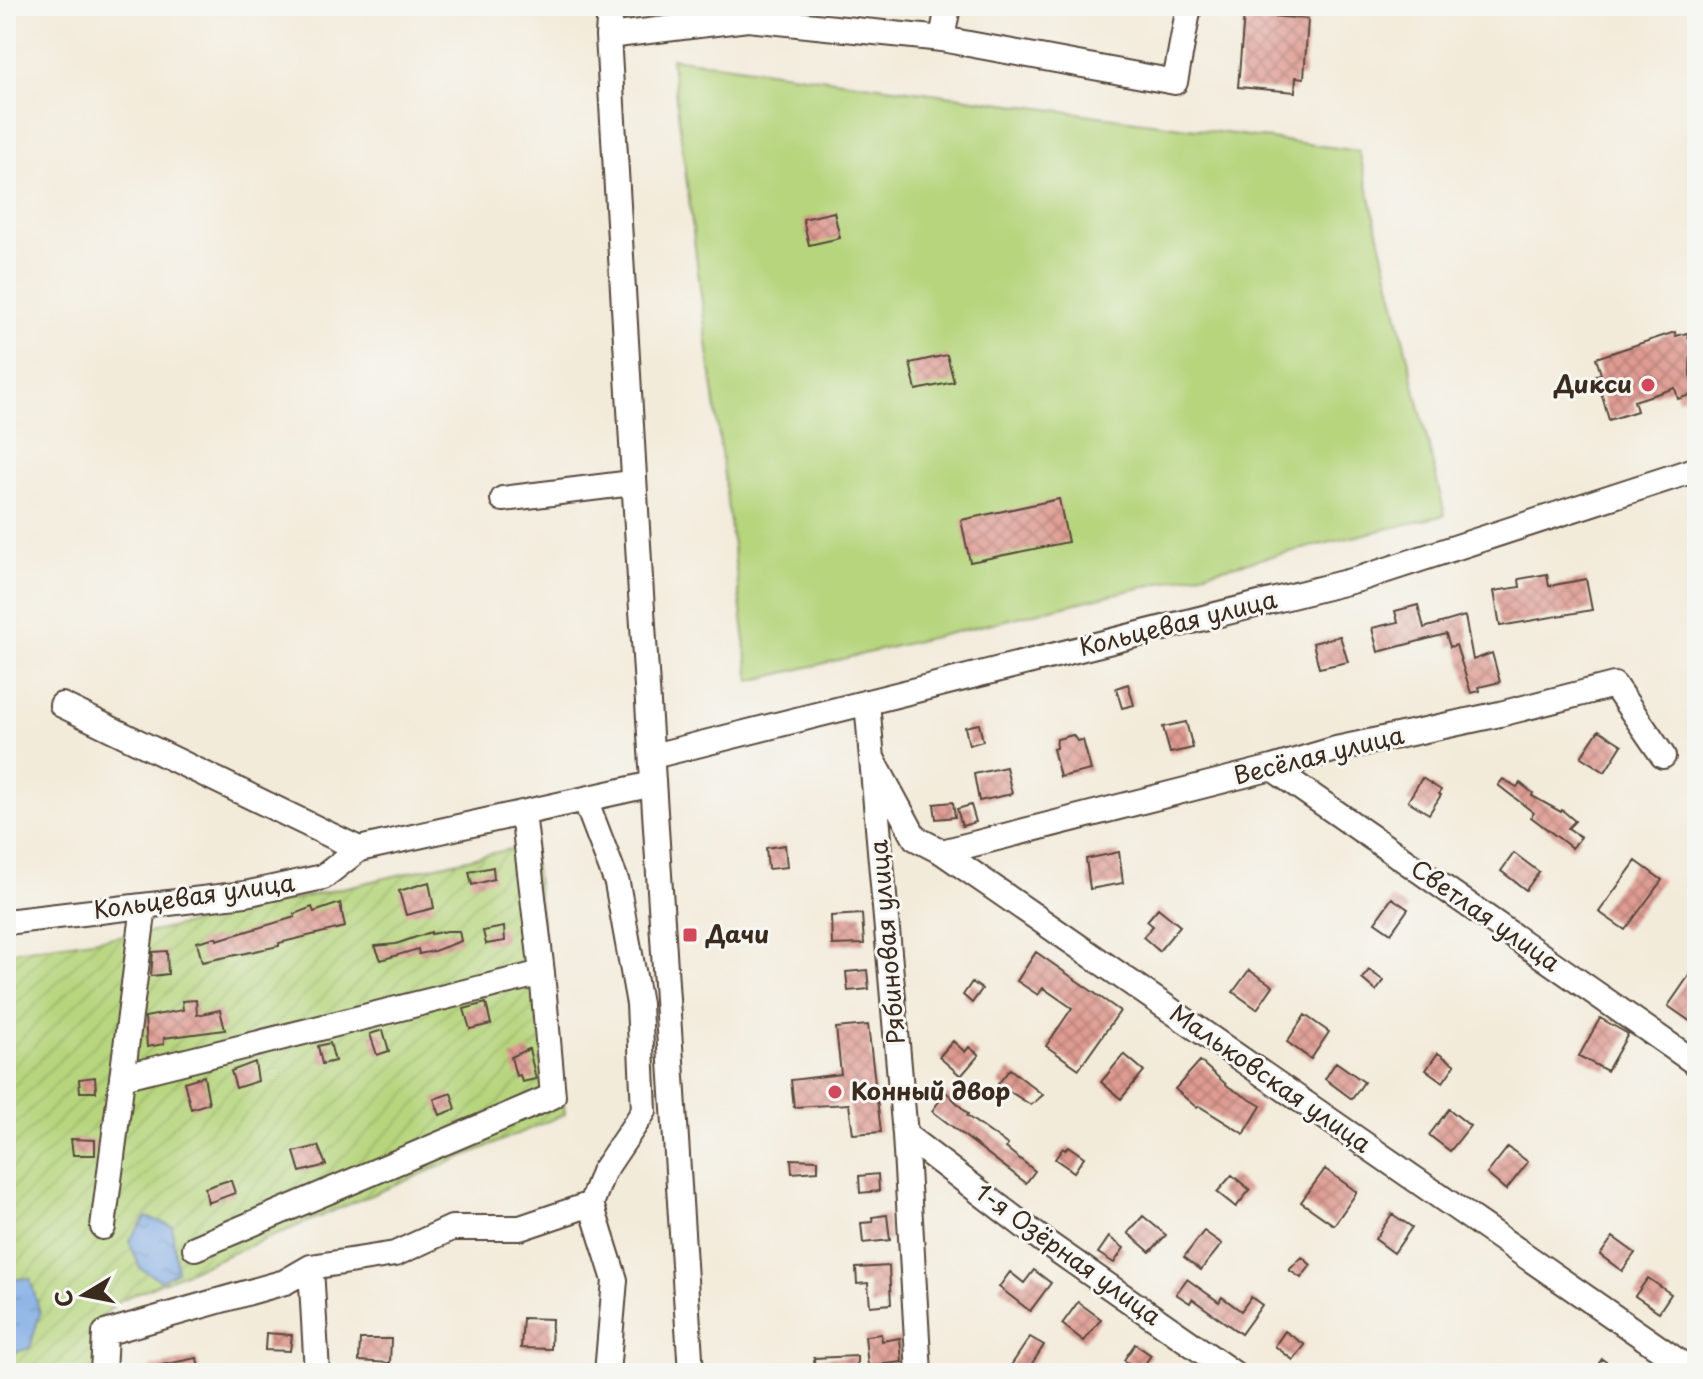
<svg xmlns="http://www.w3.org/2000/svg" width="1703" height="1379" viewBox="0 0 1703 1379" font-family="'Playpen Sans',sans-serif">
<defs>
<pattern id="garden-furrows" width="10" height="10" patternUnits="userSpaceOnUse" patternTransform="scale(2)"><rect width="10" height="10" fill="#b6d57d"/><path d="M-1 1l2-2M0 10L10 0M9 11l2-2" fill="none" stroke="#9db76c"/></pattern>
<pattern id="water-ripples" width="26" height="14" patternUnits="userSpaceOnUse" patternTransform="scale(2)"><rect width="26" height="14" fill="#7ba9e4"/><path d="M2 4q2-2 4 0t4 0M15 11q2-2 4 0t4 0" fill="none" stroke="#668ab8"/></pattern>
<pattern id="building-cross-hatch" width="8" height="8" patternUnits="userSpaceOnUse" patternTransform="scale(2)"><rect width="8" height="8" fill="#df9b92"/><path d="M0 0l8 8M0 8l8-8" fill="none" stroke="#b67f77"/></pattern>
</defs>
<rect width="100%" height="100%" fill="#f6f6f2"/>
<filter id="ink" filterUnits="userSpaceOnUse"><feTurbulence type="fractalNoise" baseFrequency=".0125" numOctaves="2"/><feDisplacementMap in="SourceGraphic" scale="16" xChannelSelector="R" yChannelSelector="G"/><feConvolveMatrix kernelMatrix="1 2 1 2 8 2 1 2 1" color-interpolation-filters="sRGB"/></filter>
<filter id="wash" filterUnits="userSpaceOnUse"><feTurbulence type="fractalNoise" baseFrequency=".006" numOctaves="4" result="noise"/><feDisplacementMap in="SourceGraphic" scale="32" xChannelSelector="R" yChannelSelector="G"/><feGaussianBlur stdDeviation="1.8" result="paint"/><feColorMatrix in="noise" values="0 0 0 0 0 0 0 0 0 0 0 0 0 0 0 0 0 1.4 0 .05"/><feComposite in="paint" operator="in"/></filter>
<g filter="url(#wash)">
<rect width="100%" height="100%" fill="#f3ebda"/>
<path fill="#b6d57d" stroke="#78804e" stroke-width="2" d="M 671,58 L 1359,151 L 1445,515 L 750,681 Z"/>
<path fill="url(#garden-furrows)" stroke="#78804e" stroke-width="2" d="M 532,844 L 565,1114 L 120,1300 L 96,1322 L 97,1373 L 6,1373 L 6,952 L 157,931 Z"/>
<path fill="url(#water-ripples)" stroke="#5b6a81" stroke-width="2" d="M 146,1217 L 172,1226 L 177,1271 L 161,1280 L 140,1268 L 129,1241 Z
M 30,1278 L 40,1313 L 30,1348 L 6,1355 L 6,1280 Z"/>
<g id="blocks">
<path fill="url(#building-cross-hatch)" d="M 1244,14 L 1308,19 L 1304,78 L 1296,77 L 1295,92 L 1238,87 Z
M 834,212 L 840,238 L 809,245 L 803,219 Z
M 1675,332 L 1676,336 L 1687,333 L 1691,345 L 1690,375 L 1696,393 L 1678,399 L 1675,388 L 1634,401 L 1637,411 L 1609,420 L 1596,375 L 1601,374 L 1596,358 Z
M 947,355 L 954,382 L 916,390 L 910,363 Z
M 1059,499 L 1068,542 L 970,562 L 961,520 Z
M 1547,574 L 1549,586 L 1586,579 L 1592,610 L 1500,626 L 1494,591 L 1520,587 L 1519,579 Z
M 1418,605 L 1424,628 L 1465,616 L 1473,660 L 1492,653 L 1500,682 L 1479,687 L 1480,691 L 1471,693 L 1456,645 L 1450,647 L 1446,634 L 1378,652 L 1372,628 L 1398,622 L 1395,611 Z
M 1340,636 L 1348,662 L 1319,668 L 1313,643 Z
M 1128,684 L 1134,705 L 1122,708 L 1116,688 Z
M 1186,722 L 1193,748 L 1170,753 L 1163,727 Z
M 979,724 L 983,741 L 969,745 L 965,727 Z
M 1599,730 L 1622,745 L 1605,772 L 1581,757 Z
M 1073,735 L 1077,741 L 1083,740 L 1091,770 L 1060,777 L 1053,749 L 1056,748 L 1057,739 Z
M 1006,767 L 1012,794 L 979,801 L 974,774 Z
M 1422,778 L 1441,790 L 1439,794 L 1441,795 L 1429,814 L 1408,801 Z
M 1503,779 L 1517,787 L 1520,783 L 1533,793 L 1532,796 L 1561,812 L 1562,810 L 1575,821 L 1568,828 L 1581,837 L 1572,848 L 1531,817 L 1534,813 L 1498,785 Z
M 953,802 L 955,817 L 936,819 L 934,804 Z
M 971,805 L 976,822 L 962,826 L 957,809 Z
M 785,845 L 787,867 L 768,869 L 766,848 Z
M 1119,852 L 1123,883 L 1090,889 L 1086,859 Z
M 1514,853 L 1539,872 L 1526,890 L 1501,871 Z
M 1636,861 L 1662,880 L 1625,930 L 1599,912 Z
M 493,867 L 494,879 L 472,885 L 469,872 Z
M 429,882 L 434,908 L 406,915 L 399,891 Z
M 1392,898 L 1408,909 L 1391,933 L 1375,922 Z
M 340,903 L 345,927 L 279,943 L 279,946 L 202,962 L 197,942 L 216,937 L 217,940 L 295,917 L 294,914 L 312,907 L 314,912 Z
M 1158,908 L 1180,926 L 1159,951 L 1143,937 L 1153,926 L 1147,921 Z
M 862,914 L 864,944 L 832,945 L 831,916 Z
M 504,927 L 505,941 L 486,944 L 483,931 Z
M 447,931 L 459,931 L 461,941 L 434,951 L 419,954 L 418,949 L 381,960 L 375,946 L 396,944 L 431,932 L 431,934 Z
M 167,951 L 168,974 L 151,976 L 153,952 Z
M 1036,952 L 1120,1011 L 1079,1069 L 1046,1046 L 1072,1008 L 1043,988 L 1038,995 L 1017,981 Z
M 1697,964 L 1697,1026 L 1668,1006 Z
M 867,970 L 869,989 L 848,991 L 846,972 Z
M 1249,970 L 1273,986 L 1257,1009 L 1233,992 Z
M 1369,970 L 1384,981 L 1376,991 L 1362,979 Z
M 972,982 L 982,989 L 972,1003 L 963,995 Z
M 196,1000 L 197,1015 L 220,1010 L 225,1030 L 164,1038 L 164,1044 L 147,1047 L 145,1017 L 183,1010 L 182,1001 Z
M 486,1003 L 491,1024 L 470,1029 L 464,1009 Z
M 1305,1015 L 1329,1032 L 1311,1059 L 1287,1042 Z
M 1600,1018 L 1628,1034 L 1607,1071 L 1579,1056 Z
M 868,1025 L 881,1132 L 853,1134 L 849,1104 L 794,1107 L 791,1080 L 841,1074 L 836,1028 Z
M 383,1030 L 389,1051 L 377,1055 L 370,1034 Z
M 953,1041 L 965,1052 L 969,1047 L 979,1055 L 961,1076 L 939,1057 Z
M 330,1043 L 335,1061 L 322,1064 L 318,1046 Z
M 529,1049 L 536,1079 L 522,1082 L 520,1075 L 516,1076 L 511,1057 Z
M 1438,1053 L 1455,1065 L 1443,1082 L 1426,1070 Z
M 1124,1054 L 1144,1071 L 1121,1099 L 1101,1082 Z
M 1200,1061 L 1229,1087 L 1261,1106 L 1244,1134 L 1199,1106 L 1197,1108 L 1175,1089 Z
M 255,1062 L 258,1081 L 236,1088 L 231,1071 Z
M 1336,1062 L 1364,1082 L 1352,1099 L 1325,1079 Z
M 1010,1069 L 1043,1095 L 1031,1105 L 998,1084 Z
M 204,1076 L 209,1103 L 191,1109 L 184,1082 Z
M 95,1077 L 96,1092 L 80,1092 L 79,1079 Z
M 946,1092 L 968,1114 L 967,1116 L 1008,1145 L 1006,1148 L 1035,1171 L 1026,1183 L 932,1111 Z
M 451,1093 L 456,1109 L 440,1115 L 434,1099 Z
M 1449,1109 L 1470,1126 L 1450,1151 L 1429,1135 Z
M 71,1139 L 95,1140 L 95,1155 L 73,1155 Z
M 318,1146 L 326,1165 L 300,1172 L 294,1152 Z
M 1068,1146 L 1084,1157 L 1074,1172 L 1055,1159 L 1063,1148 L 1065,1150 Z
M 1508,1147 L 1528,1162 L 1506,1190 L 1487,1174 Z
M 791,1159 L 818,1160 L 818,1171 L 792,1173 Z
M 1325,1169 L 1357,1192 L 1334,1225 L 1301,1202 Z
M 878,1174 L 879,1191 L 860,1193 L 859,1176 Z
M 1232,1175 L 1250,1190 L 1236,1207 L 1217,1192 Z
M 226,1181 L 231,1181 L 235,1193 L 208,1203 L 205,1188 Z
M 1392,1214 L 1412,1227 L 1394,1253 L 1375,1239 Z
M 887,1215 L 890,1240 L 863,1243 L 861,1223 L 873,1222 L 872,1217 Z
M 1143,1216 L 1166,1235 L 1150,1252 L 1128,1233 Z
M 1204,1231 L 1222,1244 L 1201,1270 L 1184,1257 Z
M 1109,1237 L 1124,1248 L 1114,1263 L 1098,1253 Z
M 1613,1237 L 1635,1253 L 1622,1271 L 1600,1255 Z
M 1302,1257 L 1311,1265 L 1301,1278 L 1289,1270 Z
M 889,1266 L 891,1304 L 870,1306 L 868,1283 L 857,1284 L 856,1268 Z
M 1034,1270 L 1051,1283 L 1030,1311 L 999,1287 L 1010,1272 L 1024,1283 Z
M 1648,1278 L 1671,1294 L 1659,1312 L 1635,1296 Z
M 1187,1279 L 1219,1302 L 1222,1297 L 1241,1311 L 1251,1297 L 1262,1305 L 1241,1334 L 1192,1299 L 1190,1303 L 1176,1294 Z
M 1078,1302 L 1101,1319 L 1084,1341 L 1062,1324 Z
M 523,1318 L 552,1319 L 551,1349 L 521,1348 Z
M 1285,1331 L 1305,1345 L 1293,1360 L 1275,1346 Z
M 266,1333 L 292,1335 L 290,1351 L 265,1350 Z
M 881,1334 L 882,1341 L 900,1338 L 902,1362 L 868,1366 L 865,1336 Z
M 1030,1337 L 1044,1345 L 1026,1373 L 1019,1373 L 1010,1367 Z
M 360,1339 L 391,1339 L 390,1363 L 359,1361 Z
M 1135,1344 L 1151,1355 L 1140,1371 L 1124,1360 Z
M 857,1356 L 857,1371 L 815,1373 L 814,1358 Z
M 197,1358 L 200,1373 L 152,1373 L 151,1367 Z
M 1602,1359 L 1622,1373 L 1592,1373 Z"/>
</g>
</g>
<g filter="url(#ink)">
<use href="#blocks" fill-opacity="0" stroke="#57473a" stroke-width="2"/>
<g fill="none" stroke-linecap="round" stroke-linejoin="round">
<defs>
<path id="minor" d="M 610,6 L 608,36 C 632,482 663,927 691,1373
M 608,36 L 748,19 L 942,39 L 948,6
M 942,39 L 1175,82 L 1189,6
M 503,499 L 632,483
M 867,702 L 905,1135 L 919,1373
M 62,705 L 359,849
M 653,756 L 1359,579 L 1697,469
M 873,760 L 915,838 L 942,852 L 1695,1373
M 1272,768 L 1697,1064
M 585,799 L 617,883 L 639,1004 L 644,1111 L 603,1172 L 591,1204 L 615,1280 L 607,1373
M 942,852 L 1272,768 L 1336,749 L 1500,714 L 1614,685 L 1663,756
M 6,922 L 245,894 L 323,877 L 359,849 L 653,784
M 122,1077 L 542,973
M 905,1135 L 1044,1241 L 1233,1373
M 103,1227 L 144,906
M 195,1248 L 553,1096 L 542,973 L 523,813
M 311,1267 L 317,1373
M 103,1373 L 105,1333 L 285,1282 L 311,1267 L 395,1254 L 452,1228 L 520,1228 L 591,1204"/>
</defs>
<use href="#minor" stroke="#57473a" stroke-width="28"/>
<use href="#minor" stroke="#fff" stroke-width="24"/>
</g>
</g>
<g fill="#d1495b" stroke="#f6f6f2" stroke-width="3">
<circle cx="1648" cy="385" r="8"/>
<rect x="682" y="927" width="16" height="16" rx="4"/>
<circle cx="835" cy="1092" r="8"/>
</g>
<g text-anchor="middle" stroke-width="6" stroke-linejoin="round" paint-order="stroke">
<g font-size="24" font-weight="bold" fill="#3b2a1e" stroke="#f6f6f2" text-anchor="start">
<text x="1632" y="393" text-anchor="end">Дикси</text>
<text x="706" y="943">Дачи</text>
<text x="851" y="1100">Конный двор</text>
</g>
<g font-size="24" fill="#3b2a1e" stroke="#f6f6f2">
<text transform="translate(1178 624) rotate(-14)" y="8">Кольцевая улица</text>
<text transform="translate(1319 756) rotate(-14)" y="8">Весёлая улица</text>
<text transform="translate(194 897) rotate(-8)" y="8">Кольцевая улица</text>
<text transform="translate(1485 916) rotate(35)" y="8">Светлая улица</text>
<text transform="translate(888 942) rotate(-95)" y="8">Рябиновая улица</text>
<text transform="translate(1270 1079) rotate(35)" y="8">Мальковская улица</text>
<text transform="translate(1068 1255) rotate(36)" y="8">1-я Озёрная улица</text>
</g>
</g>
<rect width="1703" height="1379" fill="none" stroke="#f6f6f2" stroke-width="32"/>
<g transform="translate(84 1295) rotate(260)" stroke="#f6f6f2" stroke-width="6" paint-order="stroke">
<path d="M0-6L14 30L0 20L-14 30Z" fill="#3b2a1e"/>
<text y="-12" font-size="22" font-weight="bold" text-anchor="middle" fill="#3b2a1e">С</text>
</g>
</svg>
